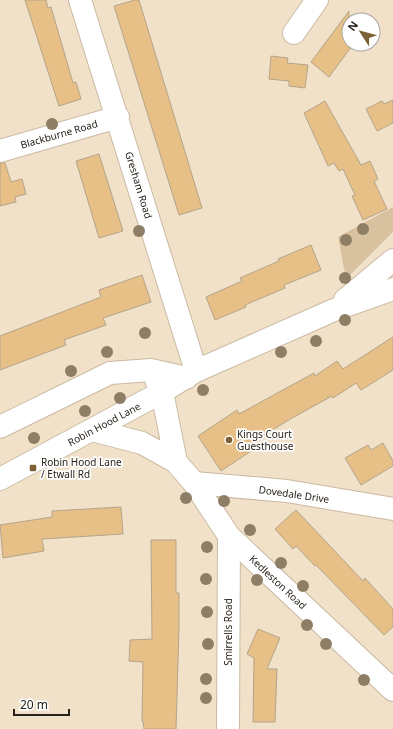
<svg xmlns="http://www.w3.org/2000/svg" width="393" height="729" viewBox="0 0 393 729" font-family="'Noto Sans',sans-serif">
<rect width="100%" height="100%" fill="#f2e1c9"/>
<path fill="#d8c19f" d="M 393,207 L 393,232 L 346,279 L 338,237 Z"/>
<path fill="#e6c086" stroke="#b4a48c" d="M 25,0 L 46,0 L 48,8 L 51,7 L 73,83 L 76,82 L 81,99 L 59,106 Z
M 135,0 L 139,0 L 202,208 L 179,215 L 114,6 Z
M 349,11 L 349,44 L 352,46 L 329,77 L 311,62 Z
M 271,56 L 288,58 L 287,63 L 308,65 L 305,88 L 289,86 L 289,81 L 269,79 Z
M 393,100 L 393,123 L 377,131 L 366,109 L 382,101 L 384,104 Z
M 325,101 L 361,165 L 370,161 L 378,179 L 374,181 L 387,209 L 363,220 L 352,196 L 355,195 L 343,169 L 339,171 L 334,163 L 328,166 L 304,113 Z
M 99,154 L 123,231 L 99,238 L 76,161 Z
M 0,163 L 5,163 L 11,182 L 22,179 L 26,194 L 15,197 L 16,202 L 0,206 Z
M 311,245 L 321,270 L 284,285 L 285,288 L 245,305 L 246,307 L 215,320 L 206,297 L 242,281 L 240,278 L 279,261 L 278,259 Z
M 142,275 L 151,302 L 103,318 L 106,325 L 64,340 L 66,345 L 0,370 L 0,336 L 101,297 L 99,290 Z
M 393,337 L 393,370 L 361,390 L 356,383 L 333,398 L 332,396 L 292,418 L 256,440 L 260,445 L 221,471 L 198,436 L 237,410 L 239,414 L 314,373 L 315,376 L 337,361 L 343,369 Z
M 383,443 L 393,461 L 393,466 L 361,485 L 345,458 L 368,445 L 371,450 Z
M 121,507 L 123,534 L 42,539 L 44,551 L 3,558 L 0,525 L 52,517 L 52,511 Z
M 296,510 L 363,581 L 365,578 L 393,609 L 393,627 L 384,635 L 316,565 L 315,566 L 296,546 L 293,549 L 275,529 Z
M 151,540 L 176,540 L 176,593 L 179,593 L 179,628 L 176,729 L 144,729 L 143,721 L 142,721 L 143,662 L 129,661 L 130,640 L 152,639 Z
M 258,629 L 280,638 L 267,669 L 277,669 L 275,722 L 253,722 L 254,658 L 247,654 Z"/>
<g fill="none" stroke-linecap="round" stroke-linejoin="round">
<defs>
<path id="minor" d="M 80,0 L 196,371
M 294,33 L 317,0
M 0,151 L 118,117
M 345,300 L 393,260
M 156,380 L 162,392 L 176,462
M 0,427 L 110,373 L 151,370 L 186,378
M 92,430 L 142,443 L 176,462 L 194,483 L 229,536 L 393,690
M 0,479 L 162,392 L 196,371 L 334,310 L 393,289
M 194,483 L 287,491 L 393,509
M 228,729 L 229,536"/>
</defs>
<use href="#minor" stroke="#cabaa2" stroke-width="24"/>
<use href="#minor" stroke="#fff" stroke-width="22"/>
</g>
<g fill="#8e7e65">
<circle cx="52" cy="124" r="6"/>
<circle cx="363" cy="229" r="6"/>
<circle cx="139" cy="231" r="6"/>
<circle cx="346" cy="240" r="6"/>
<circle cx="345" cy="278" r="6"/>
<circle cx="345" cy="320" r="6"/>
<circle cx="145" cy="333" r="6"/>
<circle cx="316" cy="341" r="6"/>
<circle cx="107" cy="352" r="6"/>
<circle cx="281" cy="352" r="6"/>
<circle cx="71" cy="371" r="6"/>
<circle cx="203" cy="390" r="6"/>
<circle cx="120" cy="398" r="6"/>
<circle cx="85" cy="411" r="6"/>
<circle cx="34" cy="438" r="6"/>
<circle cx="186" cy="498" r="6"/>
<circle cx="224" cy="501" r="6"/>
<circle cx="250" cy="530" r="6"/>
<circle cx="207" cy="547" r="6"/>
<circle cx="281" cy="563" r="6"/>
<circle cx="206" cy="579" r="6"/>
<circle cx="257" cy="580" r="6"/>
<circle cx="303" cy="586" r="6"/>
<circle cx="207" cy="612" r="6"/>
<circle cx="307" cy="625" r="6"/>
<circle cx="208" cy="644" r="6"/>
<circle cx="326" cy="644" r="6"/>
<circle cx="206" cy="679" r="6"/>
<circle cx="364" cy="680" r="6"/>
<circle cx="206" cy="698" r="6"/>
</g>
<g fill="#7d6034" stroke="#fff" stroke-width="1.5">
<circle cx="229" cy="440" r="4"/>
<rect x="29" y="464" width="8" height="8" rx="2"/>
</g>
<g text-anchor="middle" stroke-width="3.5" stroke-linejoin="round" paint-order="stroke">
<g font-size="10" fill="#272118" stroke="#fff">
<text transform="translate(59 134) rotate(-16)" y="4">Blackburne Road</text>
<text transform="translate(139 185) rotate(73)" y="4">Gresham Road</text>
<text transform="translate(104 424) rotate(-28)" y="4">Robin Hood Lane</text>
<text transform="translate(294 494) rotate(8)" y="4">Dovedale Drive</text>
<text transform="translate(278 582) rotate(43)" y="4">Kedleston Road</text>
<text transform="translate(228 632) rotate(-90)" y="4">Smirrells Road</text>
</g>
<g font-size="10" fill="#272118" stroke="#fff" text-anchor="start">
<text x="237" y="438">Kings Court<tspan x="237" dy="12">Guesthouse</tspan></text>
<text x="41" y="466">Robin Hood Lane<tspan x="41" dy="12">/ Etwall Rd</tspan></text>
</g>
</g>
<g transform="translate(361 32) rotate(306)"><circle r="19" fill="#ffffff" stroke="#a9a6a3"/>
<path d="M0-3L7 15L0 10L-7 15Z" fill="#7d6034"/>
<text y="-6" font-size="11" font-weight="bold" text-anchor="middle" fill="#272118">N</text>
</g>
<path d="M14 709v6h55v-6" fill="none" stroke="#272118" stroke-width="2"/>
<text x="20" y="709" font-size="12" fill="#272118" stroke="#ffffff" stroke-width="3" paint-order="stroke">20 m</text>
</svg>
